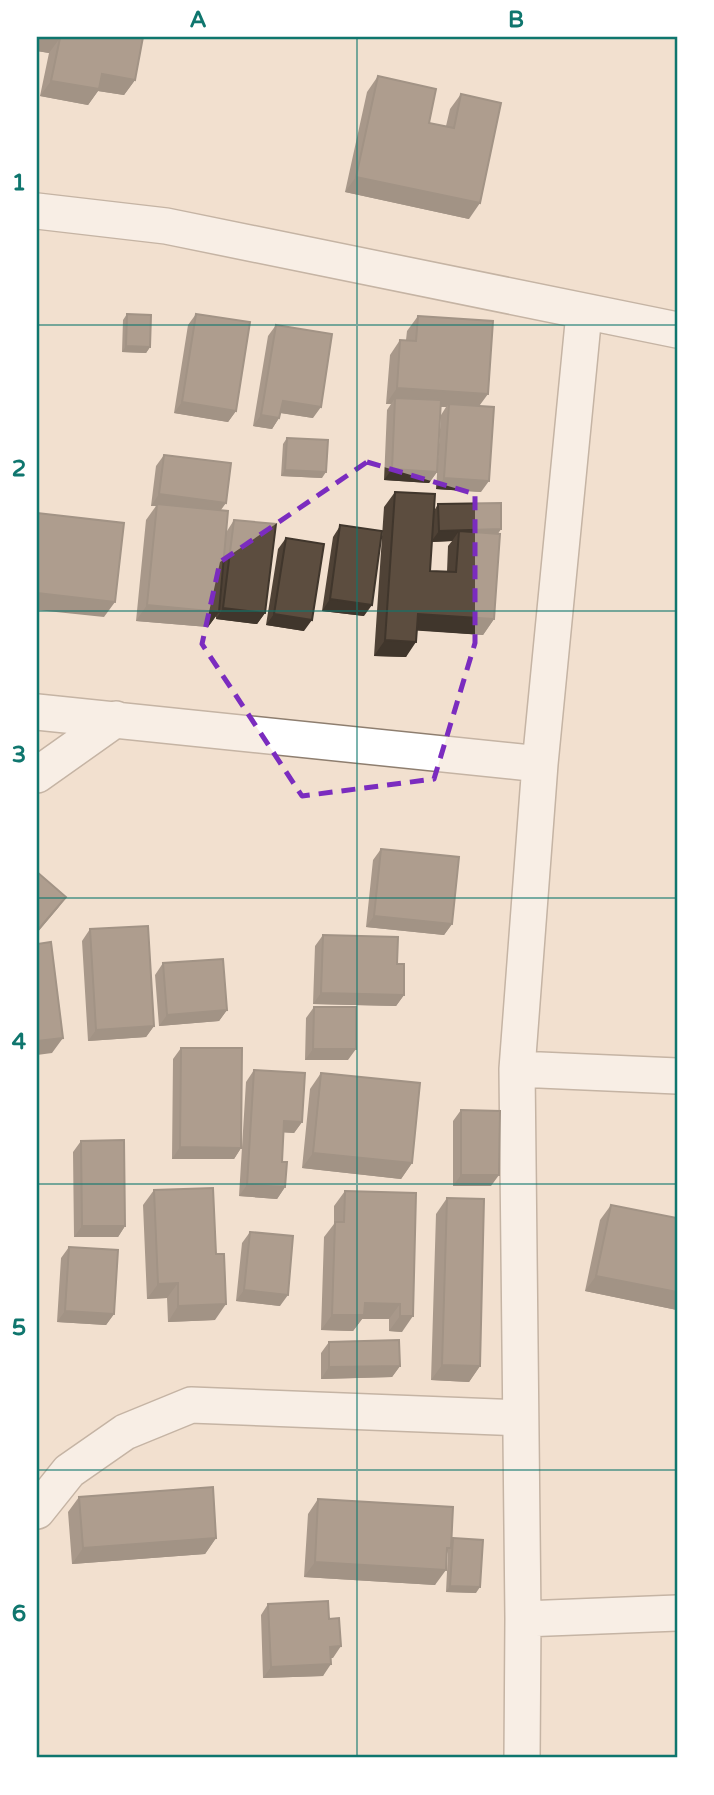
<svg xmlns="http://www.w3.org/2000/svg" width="714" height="1795" viewBox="0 0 714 1795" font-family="'Varela Round',sans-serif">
<rect width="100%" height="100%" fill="#f2e0cf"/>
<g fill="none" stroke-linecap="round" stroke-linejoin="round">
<defs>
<path id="street" d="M 37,211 L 166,226 L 677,330
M 37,712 L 540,764
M 37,775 L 116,719
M 517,1069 L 677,1076
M 37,1511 L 69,1471 L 125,1432 L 191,1405 L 520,1418
M 523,1619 L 677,1613
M 522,1758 L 523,1619 L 517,1069 L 540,764 L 584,313"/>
</defs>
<use href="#street" stroke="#8e7e6f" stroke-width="38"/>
<use href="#street" stroke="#fff" stroke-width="35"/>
</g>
<path fill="#4f4236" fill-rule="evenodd" d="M 37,37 L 143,37 L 135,80 L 124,95 L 98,91 L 88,105 L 40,96 L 49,53 L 37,51 Z
M 378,76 L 429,123 L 446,126 L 450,109 L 461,94 L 469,219 L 345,192 L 367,92 Z
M 127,314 L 150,347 L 146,353 L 122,352 L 123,320 Z
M 196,314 L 236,411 L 228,422 L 174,413 L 188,325 Z
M 418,316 L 480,406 L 481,492 L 436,489 L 441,415 L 446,407 L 441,407 L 437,472 L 429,483 L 384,480 L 387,410 L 391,404 L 386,404 L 390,355 L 400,340 L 406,340 L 407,331 Z
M 276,325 L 313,418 L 280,413 L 279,418 L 272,429 L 253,426 L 268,336 Z
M 287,438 L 322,478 L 281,476 L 283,444 Z
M 164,455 L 220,510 L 227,531 L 234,520 L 265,613 L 257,624 L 216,619 L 216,616 L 208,627 L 136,621 L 146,520 L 156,506 L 151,506 L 156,466 Z
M 395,492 L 434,511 L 438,504 L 501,529 L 498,533 L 494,619 L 483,635 L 417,630 L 406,657 L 374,656 L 384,507 ZM 452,541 L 448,546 L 447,572 L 430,571 L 432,542 Z
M 340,526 L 364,616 L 322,611 L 333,537 Z
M 286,538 L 304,631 L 266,625 L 278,549 Z
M 381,849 L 452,924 L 444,935 L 366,927 L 373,860 Z
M 90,929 L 154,1026 L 146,1037 L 88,1041 L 82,941 Z
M 323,935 L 397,964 L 404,995 L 396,1006 L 313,1004 L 315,946 Z
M 163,963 L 227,1010 L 219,1021 L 159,1026 L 155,975 Z
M 314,1007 L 348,1060 L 305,1060 L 306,1018 Z
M 181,1048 L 241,1148 L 234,1159 L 172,1159 L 173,1059 Z
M 254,1070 L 302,1122 L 294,1133 L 283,1132 L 282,1162 L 285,1187 L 277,1199 L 239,1196 L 246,1082 Z
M 321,1073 L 412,1163 L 401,1179 L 302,1168 L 310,1089 Z
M 461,1110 L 491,1186 L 453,1186 L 453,1121 Z
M 81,1141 L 125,1226 L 118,1237 L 74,1237 L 73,1152 Z
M 154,1190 L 216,1254 L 215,1320 L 168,1322 L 167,1298 L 147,1299 L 143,1205 Z
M 345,1191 L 416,1193 L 402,1332 L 389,1331 L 389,1319 L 362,1319 L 353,1331 L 321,1330 L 324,1237 L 334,1224 L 334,1206 Z
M 447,1198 L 480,1366 L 469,1382 L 431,1380 L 436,1214 Z
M 611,1205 L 677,1218 L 677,1310 L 585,1291 L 600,1220 Z
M 250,1232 L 280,1306 L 236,1301 L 242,1243 Z
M 69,1247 L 114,1314 L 106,1325 L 57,1322 L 61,1258 Z
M 329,1342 L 400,1366 L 392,1377 L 321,1379 L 321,1353 Z
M 79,1497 L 216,1538 L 205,1554 L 72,1564 L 68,1512 Z
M 318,1499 L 451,1540 L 453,1538 L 476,1593 L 446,1592 L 448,1551 L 435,1585 L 304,1577 L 308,1514 Z
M 268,1604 L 333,1658 L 331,1658 L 323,1676 L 263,1678 L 261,1615 Z"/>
<path fill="#40362c" d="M 37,37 L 52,37 L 60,38 L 49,53 L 37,51 Z
M 102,74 L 135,80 L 124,95 L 98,91 L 88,105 L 40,96 L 51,81 Z
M 356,177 L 480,203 L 469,219 L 345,192 Z
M 126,346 L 150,347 L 146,353 L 122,352 Z
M 397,388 L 488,394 L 477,409 L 449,404 L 446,407 L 395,404 L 395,398 L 391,404 L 386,404 Z
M 283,401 L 321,407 L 313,418 L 275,412 Z
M 182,402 L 236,411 L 228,422 L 174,413 Z
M 261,415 L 279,418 L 272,429 L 253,426 Z
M 392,469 L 437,472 L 429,483 L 384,480 Z
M 285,470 L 326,472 L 322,478 L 281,476 Z
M 444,478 L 489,481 L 481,492 L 436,489 Z
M 159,494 L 226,503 L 218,514 L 157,504 L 156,506 L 151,506 Z
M 501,529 L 493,541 L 459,531 L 452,541 L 431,542 L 439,531 Z
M 37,593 L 115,602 L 104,617 L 37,610 Z
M 330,599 L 372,605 L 364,616 L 322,611 Z
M 147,605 L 219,612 L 208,627 L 136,621 Z
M 223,608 L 265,613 L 257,624 L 216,619 Z
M 274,614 L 312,620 L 304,631 L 266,625 Z
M 418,614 L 494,619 L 483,635 L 408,630 Z
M 385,640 L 416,642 L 406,657 L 374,656 Z
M 66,897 L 58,908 L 37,933 L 37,931 Z
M 374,916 L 452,924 L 444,935 L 366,927 Z
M 321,993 L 404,995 L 396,1006 L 313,1004 Z
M 227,1010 L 219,1021 L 159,1026 L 167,1015 Z
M 154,1026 L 146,1037 L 88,1041 L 96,1030 Z
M 63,1038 L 52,1053 L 37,1055 L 37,1041 Z
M 313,1049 L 356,1049 L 348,1060 L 305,1060 Z
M 284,1121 L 302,1122 L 294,1133 L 276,1132 Z
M 180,1147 L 241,1148 L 234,1159 L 172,1159 Z
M 313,1153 L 412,1163 L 401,1179 L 302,1168 Z
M 461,1175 L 499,1175 L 491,1186 L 453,1186 Z
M 247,1185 L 285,1187 L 277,1199 L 239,1196 Z
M 82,1226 L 125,1226 L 118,1237 L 74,1237 Z
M 596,1276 L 677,1292 L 677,1310 L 585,1291 Z
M 178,1283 L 167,1298 L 147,1299 L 158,1284 Z
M 244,1290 L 288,1295 L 280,1306 L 236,1301 Z
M 365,1303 L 400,1304 L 389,1319 L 362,1319 L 353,1331 L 321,1330 L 332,1315 Z
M 226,1304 L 215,1320 L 168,1322 L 178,1306 Z
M 65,1311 L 114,1314 L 106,1325 L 57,1322 Z
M 400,1316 L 413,1316 L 402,1332 L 389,1331 Z
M 442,1365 L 480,1366 L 469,1382 L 431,1380 Z
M 400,1366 L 392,1377 L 321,1379 L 329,1367 Z
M 216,1538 L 205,1554 L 72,1564 L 83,1548 Z
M 315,1562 L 446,1570 L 435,1585 L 304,1577 Z
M 450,1586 L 480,1587 L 476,1593 L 446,1592 Z
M 341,1646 L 333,1658 L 322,1658 L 330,1647 Z
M 331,1664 L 323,1676 L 263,1678 L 271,1667 Z"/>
<path fill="#5c4d3f" stroke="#40362c" stroke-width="2" d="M 52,37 L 143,37 L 135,80 L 102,74 L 99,89 L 51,81 L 60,38 Z
M 378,76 L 436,89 L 429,123 L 454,128 L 461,94 L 501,103 L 480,203 L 356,177 Z
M 127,314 L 151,315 L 150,347 L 126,346 Z
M 196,314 L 250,322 L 236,411 L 182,402 Z
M 418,316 L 493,321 L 488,394 L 397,388 L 400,340 L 416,341 Z
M 276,325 L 332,334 L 321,407 L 283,401 L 279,418 L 261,415 Z
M 395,398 L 441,400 L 437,472 L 392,469 Z
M 449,404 L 494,407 L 489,481 L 444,478 Z
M 287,438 L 328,440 L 326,472 L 285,470 Z
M 164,455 L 231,463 L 226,503 L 159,494 Z
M 395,492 L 435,494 L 430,571 L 456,572 L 459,531 L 500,534 L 494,619 L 418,614 L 416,642 L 385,640 Z
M 501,503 L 501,529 L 439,531 L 438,504 Z
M 157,504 L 228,511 L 219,612 L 147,605 Z
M 37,513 L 124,523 L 115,602 L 37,593 Z
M 234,520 L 276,524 L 265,613 L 223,608 Z
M 340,525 L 382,531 L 372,605 L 330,599 Z
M 286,538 L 324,544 L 312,620 L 274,614 Z
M 381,849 L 459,857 L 452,924 L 374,916 Z
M 37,872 L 66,897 L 37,931 Z
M 148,926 L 154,1026 L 96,1030 L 90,929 Z
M 323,935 L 398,937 L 397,964 L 404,964 L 404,995 L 321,993 Z
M 51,942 L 63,1038 L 37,1041 L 37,944 Z
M 223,959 L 227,1010 L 167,1015 L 163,963 Z
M 314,1007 L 356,1007 L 356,1049 L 313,1049 Z
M 181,1048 L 242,1048 L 241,1148 L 180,1147 Z
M 254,1070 L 305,1073 L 302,1122 L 284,1121 L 282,1162 L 287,1162 L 285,1187 L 247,1185 Z
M 321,1073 L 420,1083 L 412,1163 L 313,1153 Z
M 461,1110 L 500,1111 L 499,1175 L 461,1175 Z
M 124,1140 L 125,1226 L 82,1226 L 81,1141 Z
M 213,1188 L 216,1254 L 224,1254 L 226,1304 L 178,1306 L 178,1283 L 158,1284 L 154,1190 Z
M 345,1191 L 416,1193 L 413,1316 L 400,1316 L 400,1304 L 365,1303 L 364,1315 L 332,1315 L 335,1222 L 344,1222 Z
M 447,1198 L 484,1199 L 480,1366 L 442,1365 Z
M 611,1205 L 677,1218 L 677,1292 L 596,1276 Z
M 250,1232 L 293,1236 L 288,1295 L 244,1290 Z
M 69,1247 L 118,1250 L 114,1314 L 65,1311 Z
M 399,1340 L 400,1366 L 329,1367 L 329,1342 Z
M 213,1487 L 216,1538 L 83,1548 L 79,1497 Z
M 318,1499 L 453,1507 L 451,1548 L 447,1548 L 446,1570 L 315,1562 Z
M 453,1538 L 483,1540 L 480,1587 L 450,1586 Z
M 328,1601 L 329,1619 L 339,1618 L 341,1646 L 330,1647 L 331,1664 L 271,1667 L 268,1604 Z"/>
<path d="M0 0H714V1795H0ZM 367,462 L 475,494 L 475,643 L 434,779 L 302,796 L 202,644 L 220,562 Z" fill="#f2e0cf" fill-opacity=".55" fill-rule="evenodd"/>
<path fill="none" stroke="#7b2cbf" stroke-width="5" stroke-dasharray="14 9" stroke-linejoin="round" d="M 367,462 L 475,494 L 475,643 L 434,779 L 302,796 L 202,644 L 220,562 Z"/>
<path fill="none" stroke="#0f766e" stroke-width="2" stroke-opacity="0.55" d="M 357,37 L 357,1758M 37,325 L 677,325M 37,611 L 677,611M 37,898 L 677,898M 37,1184 L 677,1184M 37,1470 L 677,1470"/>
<rect width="714" height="1795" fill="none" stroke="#ffffff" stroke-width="77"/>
<rect x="38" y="38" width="638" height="1718" fill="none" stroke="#0f766e" stroke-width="2.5"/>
<g font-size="23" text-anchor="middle" font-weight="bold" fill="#0f766e">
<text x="198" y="27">A</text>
<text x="516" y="27">B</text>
<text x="19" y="190">1</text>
<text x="19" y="476">2</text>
<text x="19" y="762">3</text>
<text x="19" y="1049">4</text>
<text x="19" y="1335">5</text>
<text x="19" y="1621">6</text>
</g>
</svg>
